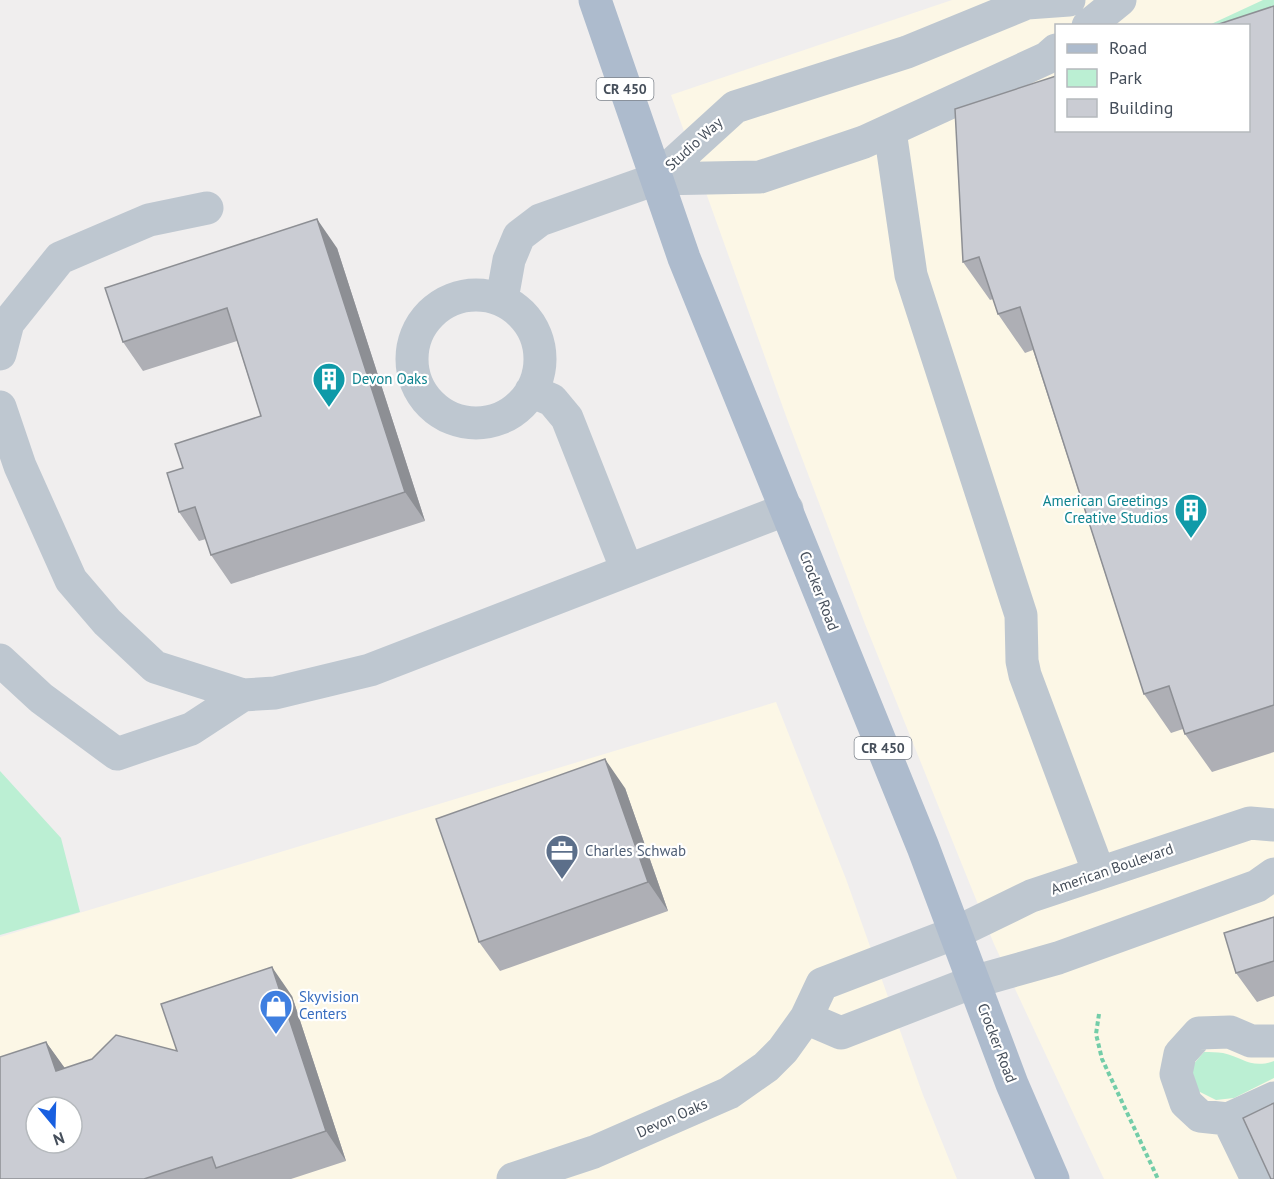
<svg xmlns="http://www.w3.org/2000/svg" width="1274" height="1179" viewBox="0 0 1274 1179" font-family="'PT Sans',sans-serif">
<rect width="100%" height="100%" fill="#f0eeee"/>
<path fill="#fcf7e6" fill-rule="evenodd" d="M 952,0 L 1274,0 L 1274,1179 L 1104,1179 L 994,944 L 865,624 L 786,416 L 671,95 ZM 1056,26 L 1248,26 L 1248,130 L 1056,130 Z
M 776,702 L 846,879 L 923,1095 L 957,1179 L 0,1179 L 0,937 ZM 36,1107 L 72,1107 L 72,1143 L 36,1143 Z"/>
<path fill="#bbefd3" d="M 1263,0 L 1274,0 L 1274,54 L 1248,26 L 1207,26 Z
M 0,771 L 61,838 L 80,912 L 0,935 Z
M 1204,1052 C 1210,1052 1217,1052 1223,1053 C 1244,1058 1251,1069 1274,1061 L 1274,1078 L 1234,1098 L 1216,1100 L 1198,1091 L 1191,1067 Z"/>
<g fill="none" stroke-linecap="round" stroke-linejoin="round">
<path stroke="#73cda8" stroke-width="4" stroke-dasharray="4.5 3" stroke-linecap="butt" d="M 1099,1014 L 1096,1034 L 1102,1059 L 1158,1179"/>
<path stroke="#bec7d0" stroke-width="33" d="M 1088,26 L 1120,0
M 890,131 L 911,275 L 1021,615 L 1022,661 L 1025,675 L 1099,873
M 656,179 L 735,107 L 907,52 L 1027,3 L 1069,0
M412 359a64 64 0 1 1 128 0a64 64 0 1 1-128 0Z
M 502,299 L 509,260 L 519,236 L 540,220 L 656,179 L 760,177 L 864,142 L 1047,58 L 1056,50
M 0,354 L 8,323 L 60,258 L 149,220 L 207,208
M 531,391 L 552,400 L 567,418 L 627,570
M 0,407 L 20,466 L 71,580 L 107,622 L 155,667 L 243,695 L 275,693 L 370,670 L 787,509
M 0,660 L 41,698 L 117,754 L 191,729 L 243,695
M 806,1018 L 841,1033 L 973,982 L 1058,958 L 1257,886 L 1274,874
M 1228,1119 L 1200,1116 L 1186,1103 L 1176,1074 L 1180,1054 L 1199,1033 L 1230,1032 L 1251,1041 L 1274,1041
M 513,1179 L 594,1152 L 729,1093 L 766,1067 L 783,1050 L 806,1018 L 822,984 L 955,933 L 1031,896 L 1250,823 L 1274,825
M 1257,1179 L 1228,1119 L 1274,1098"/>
<path stroke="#adbbcd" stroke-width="33" d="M 595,0 L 684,258 L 923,847 L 1012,1084 L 1053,1179"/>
</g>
<path fill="#aeafb5" d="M 1274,6 L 1274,752 L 1212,772 L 1185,734 L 1183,729 L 1171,733 L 1144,694 L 1033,350 L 1025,353 L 998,314 L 993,299 L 990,300 L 963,262 Z
M 337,248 L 425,521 L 231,584 L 211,555 L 206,539 L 199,541 L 179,512 L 261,416 L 237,341 L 143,371 L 123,342 Z
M 625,788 L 668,911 L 500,971 L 479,942 Z
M 1274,917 L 1274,996 L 1257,1002 L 1236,973 Z
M 292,996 L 346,1161 L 291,1179 L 0,1179 L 46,1042 L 64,1068 L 177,1051 Z"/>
<path fill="#8d8f94" d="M 317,219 L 337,248 L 425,521 L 405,492 Z
M 605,759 L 625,788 L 668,911 L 648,882 Z
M 272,967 L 292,996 L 346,1161 L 326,1131 Z
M 46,1042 L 67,1071 L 56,1071 Z"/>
<path fill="#caccd3" stroke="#8d8f94" stroke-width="1.5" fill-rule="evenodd" d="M 1274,6 L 1274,705 L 1185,734 L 1169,686 L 1144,694 L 1020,307 L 998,314 L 979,257 L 963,262 L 955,109 L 1056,76 L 1056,130 L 1248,130 L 1248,26 L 1213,26 Z
M 317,219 L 405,492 L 211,555 L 195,507 L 179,512 L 167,473 L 183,468 L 175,444 L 261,416 L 227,308 L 123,342 L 105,288 Z
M 605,759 L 648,882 L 479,942 L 436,819 Z
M 1274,917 L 1274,961 L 1236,973 L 1224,933 Z
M 272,967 L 326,1131 L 216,1168 L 212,1157 L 144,1179 L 0,1179 L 0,1057 L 46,1042 L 56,1071 L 92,1059 L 116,1035 L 177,1051 L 161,1004 ZM 36,1107 L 72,1107 L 72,1143 L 36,1143 Z
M 1274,1103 L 1274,1179 L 1271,1179 L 1243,1118 Z"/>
<defs>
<symbol id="building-pin" viewBox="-11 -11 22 30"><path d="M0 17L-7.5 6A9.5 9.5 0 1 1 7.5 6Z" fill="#0f9aa8" stroke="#fff"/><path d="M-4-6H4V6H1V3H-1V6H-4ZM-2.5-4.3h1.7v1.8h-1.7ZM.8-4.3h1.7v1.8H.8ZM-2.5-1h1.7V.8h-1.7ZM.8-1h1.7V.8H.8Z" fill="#fff"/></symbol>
<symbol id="office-pin" viewBox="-11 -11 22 30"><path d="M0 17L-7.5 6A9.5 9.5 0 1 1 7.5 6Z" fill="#5c6f8a" stroke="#fff"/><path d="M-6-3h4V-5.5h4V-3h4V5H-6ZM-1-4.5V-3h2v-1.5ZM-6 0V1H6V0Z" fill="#fff"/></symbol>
<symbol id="shop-pin" viewBox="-11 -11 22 30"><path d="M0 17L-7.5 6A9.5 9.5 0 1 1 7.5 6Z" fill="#3f7fe0" stroke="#fff"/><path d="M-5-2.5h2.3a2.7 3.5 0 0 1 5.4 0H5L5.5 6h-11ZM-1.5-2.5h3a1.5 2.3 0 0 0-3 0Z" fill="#fff"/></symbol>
</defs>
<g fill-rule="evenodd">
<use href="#building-pin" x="310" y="360" width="38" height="52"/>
<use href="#building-pin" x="1172" y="491" width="38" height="52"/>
<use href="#office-pin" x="543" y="832" width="38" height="52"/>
<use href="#shop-pin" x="257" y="987" width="38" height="52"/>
</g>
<g text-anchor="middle" stroke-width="4.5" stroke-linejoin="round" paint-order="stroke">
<g fill="#fff" stroke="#7e848c" stroke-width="1.5">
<rect x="596.5" y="78" width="57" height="22" rx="4.5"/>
<rect x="854.5" y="737" width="57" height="22" rx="4.5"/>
</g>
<g font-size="14" font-weight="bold" fill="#464f5b">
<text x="625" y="94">CR 450</text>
<text x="883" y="753">CR 450</text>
</g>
<g font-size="15" fill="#464f5b" stroke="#fff">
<text transform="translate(694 144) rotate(-42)" y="5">Studio Way</text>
<text transform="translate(819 591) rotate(69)" y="5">Crocker Road</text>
<text transform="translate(1112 869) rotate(-19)" y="5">American Boulevard</text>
<text transform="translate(997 1043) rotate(69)" y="5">Crocker Road</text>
<text transform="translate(672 1118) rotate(-24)" y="5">Devon Oaks</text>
</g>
<g font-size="15" fill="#0d838f" stroke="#fff" text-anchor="start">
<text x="352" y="384">Devon Oaks</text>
<text x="1168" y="506" text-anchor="end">American Greetings<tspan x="1168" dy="17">Creative Studios</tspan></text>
</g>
<g font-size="15" fill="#4e5e75" stroke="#fff" text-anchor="start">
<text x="585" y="856">Charles Schwab</text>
</g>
<g font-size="15" fill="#366cbe" stroke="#fff" text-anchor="start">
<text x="299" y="1002">Skyvision<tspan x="299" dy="17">Centers</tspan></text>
</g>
</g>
<rect x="1055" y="24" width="195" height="108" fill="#ffffff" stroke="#b5b9bd" stroke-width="1.5"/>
<rect x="1067" y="44" width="30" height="9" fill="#adbbcd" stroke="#b5b9bd" stroke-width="1.5"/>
<text x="1109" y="54" font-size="18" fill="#464f5b">Road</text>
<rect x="1067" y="69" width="30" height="18" fill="#bbefd3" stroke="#b5b9bd" stroke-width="1.5"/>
<text x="1109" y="84" font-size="18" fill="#464f5b">Park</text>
<rect x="1067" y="99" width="30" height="18" fill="#caccd3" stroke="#b5b9bd" stroke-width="1.5"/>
<text x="1109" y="114" font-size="18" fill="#464f5b">Building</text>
<g transform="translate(54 1125) rotate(161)"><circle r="28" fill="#ffffff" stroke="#b5b9bd" stroke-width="1.5"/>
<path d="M0-4.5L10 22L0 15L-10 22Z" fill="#185fe0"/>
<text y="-9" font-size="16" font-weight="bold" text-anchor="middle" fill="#464f5b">N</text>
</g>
</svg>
